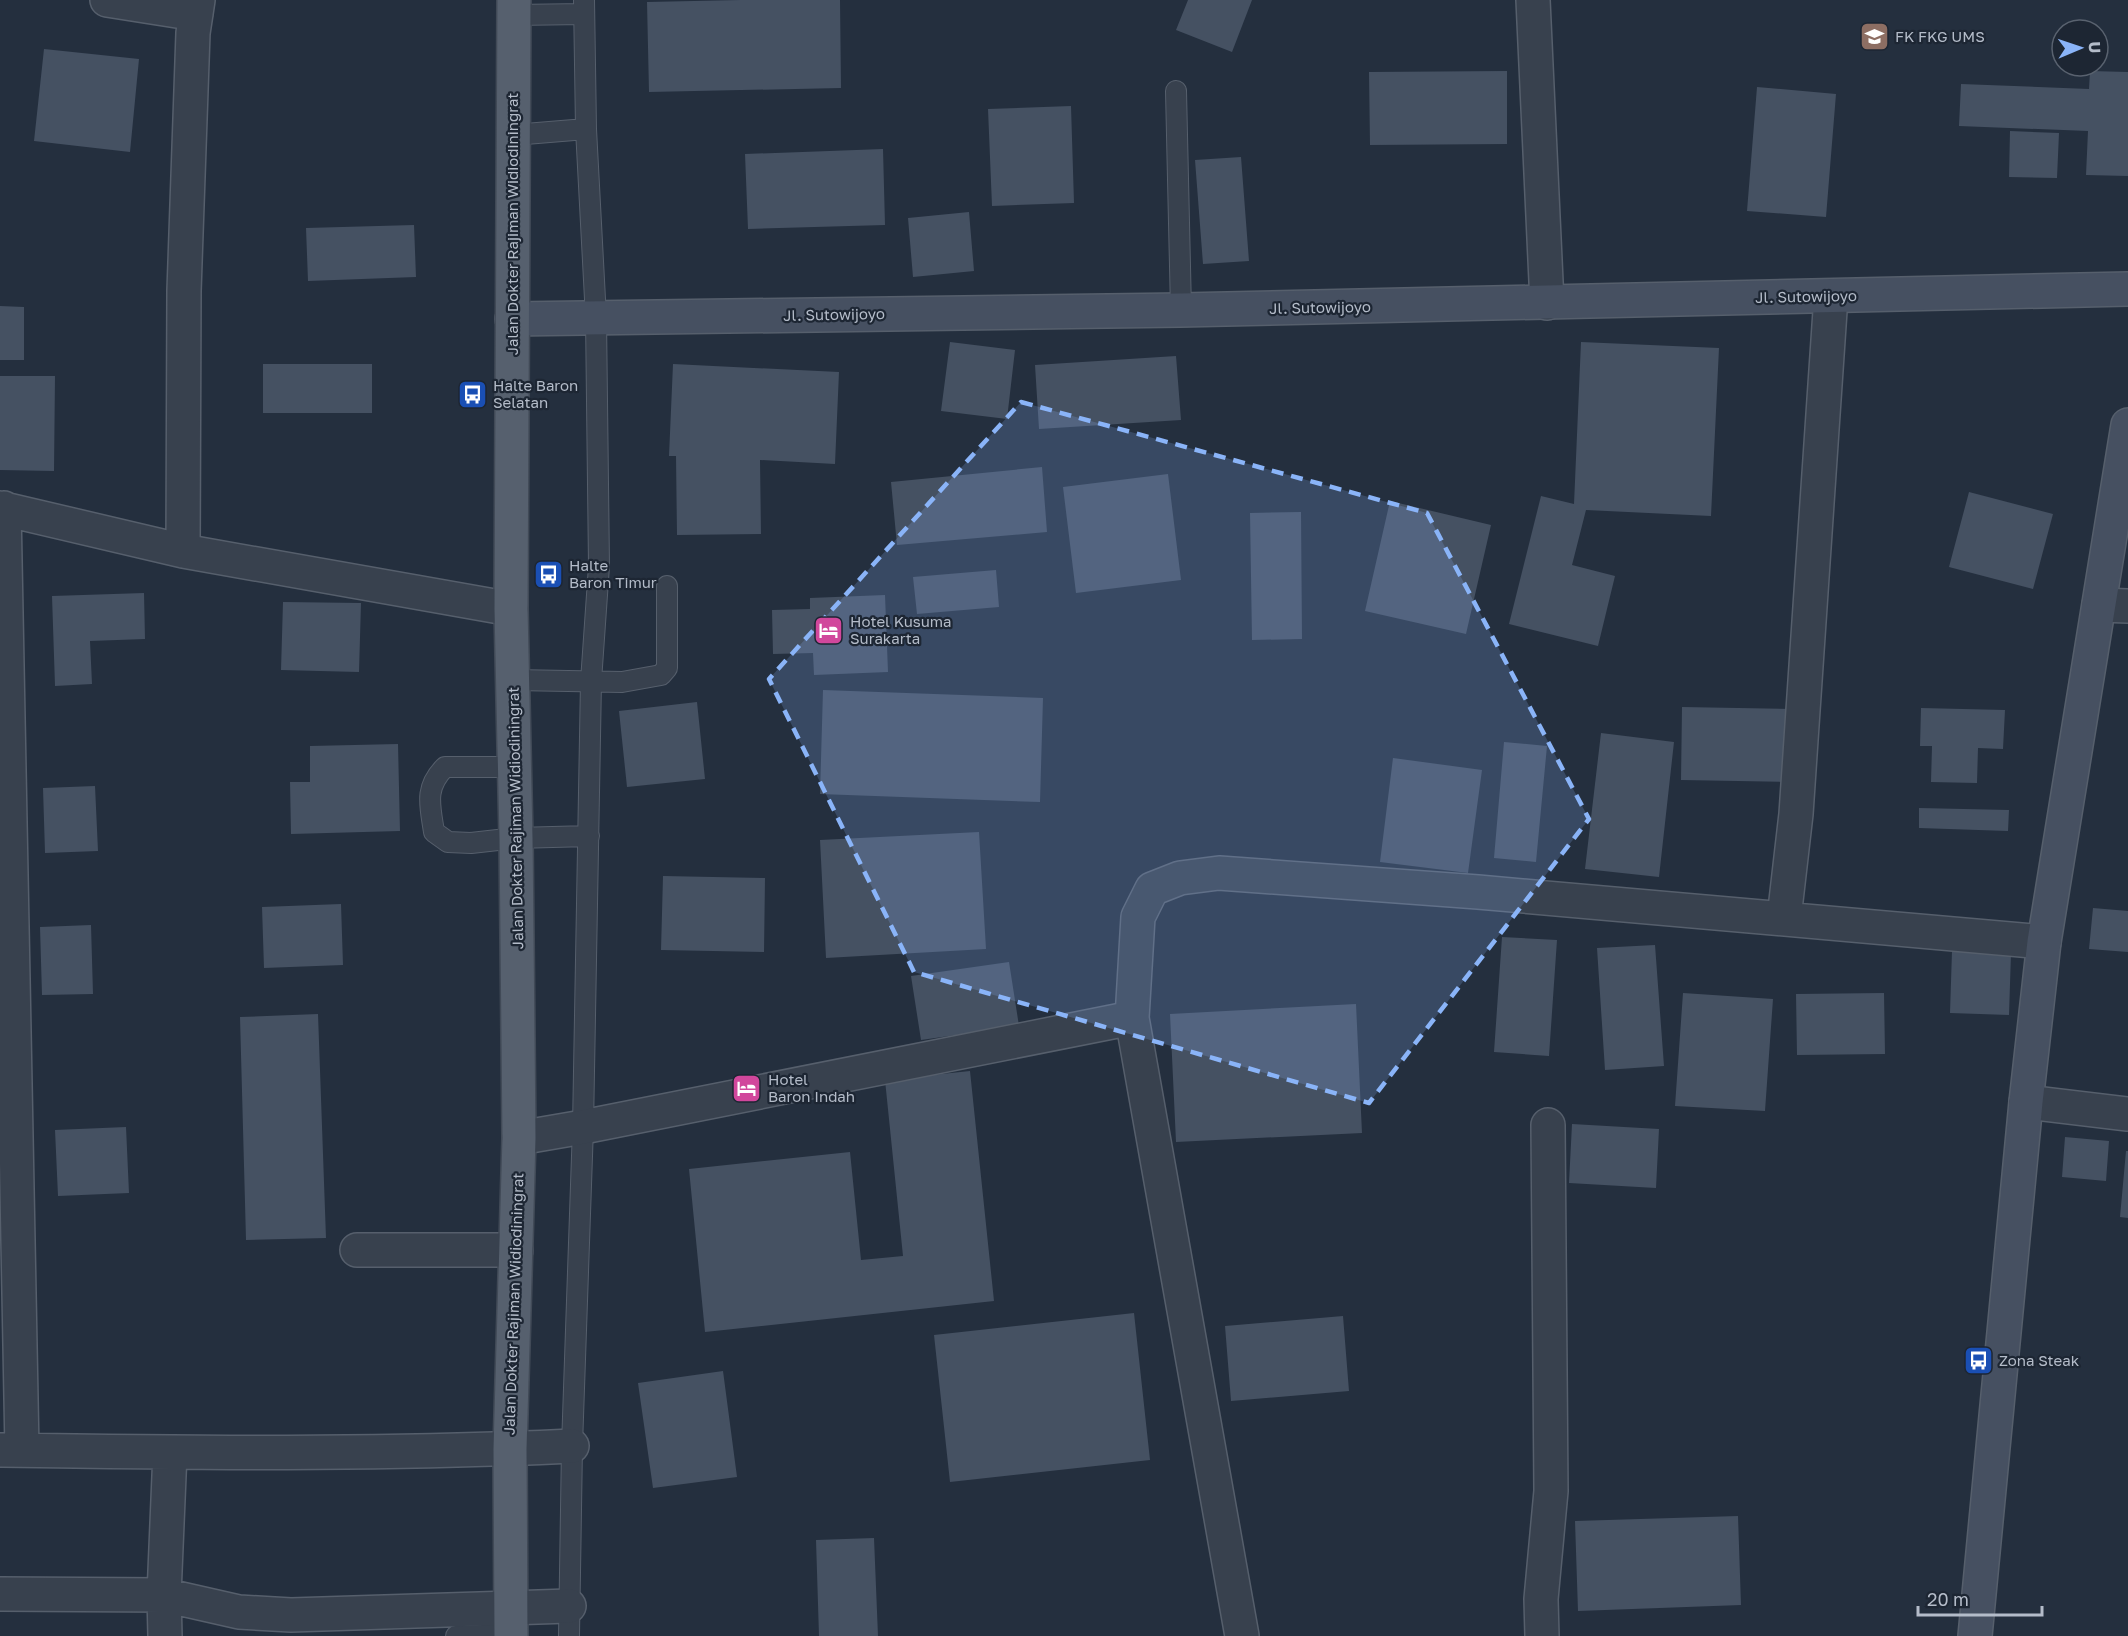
<svg xmlns="http://www.w3.org/2000/svg" width="2128" height="1636" viewBox="0 0 2128 1636" font-family="'Golos Text',sans-serif">
<rect width="100%" height="100%" fill="#242f3e"/>
<path fill="#455162" d="M 740,0 L 840,0 L 841,88 L 649,92 L 647,2 Z
M 1188,0 L 1252,0 L 1232,52 L 1176,30 Z
M 44,49 L 139,59 L 130,152 L 34,141 Z
M 1507,71 L 1507,144 L 1370,145 L 1369,72 Z
M 2090,71 L 2128,72 L 2128,176 L 2086,175 L 2088,131 L 1959,126 L 1961,84 L 2089,89 Z
M 1757,87 L 1836,94 L 1826,217 L 1747,211 Z
M 1071,106 L 1074,203 L 992,206 L 988,109 Z
M 2010,131 L 2059,133 L 2057,178 L 2009,177 Z
M 883,149 L 885,225 L 748,229 L 745,154 Z
M 1241,157 L 1249,261 L 1203,264 L 1195,160 Z
M 969,212 L 974,271 L 913,277 L 908,218 Z
M 414,225 L 416,277 L 308,281 L 306,228 Z
M 0,306 L 24,307 L 24,360 L 0,360 Z
M 950,342 L 1015,350 L 1007,419 L 941,411 Z
M 1581,342 L 1719,348 L 1711,516 L 1586,510 L 1572,565 L 1615,576 L 1598,646 L 1509,624 L 1541,496 L 1574,504 Z
M 1176,356 L 1181,420 L 1039,429 L 1035,365 Z
M 263,364 L 372,364 L 372,413 L 263,413 Z
M 673,364 L 839,372 L 835,464 L 760,460 L 761,534 L 677,535 L 676,456 L 669,456 Z
M 0,376 L 55,376 L 54,471 L 0,470 Z
M 1042,467 L 1047,532 L 897,545 L 891,482 Z
M 1168,474 L 1181,580 L 1076,593 L 1063,487 Z
M 1969,492 L 2053,514 L 2033,589 L 1949,567 Z
M 1390,501 L 1491,525 L 1466,634 L 1365,611 Z
M 1301,512 L 1302,639 L 1252,640 L 1250,513 Z
M 996,570 L 999,607 L 917,614 L 913,577 Z
M 144,593 L 145,639 L 90,641 L 92,684 L 55,686 L 52,596 Z
M 885,595 L 888,672 L 814,675 L 813,653 L 773,654 L 772,610 L 810,609 L 810,598 Z
M 283,602 L 361,603 L 359,672 L 281,670 Z
M 823,690 L 1043,698 L 1040,802 L 820,794 Z
M 697,702 L 705,779 L 627,787 L 619,711 Z
M 1682,707 L 1791,709 L 1791,782 L 1681,780 Z
M 1921,708 L 2005,710 L 2003,749 L 1978,748 L 1977,783 L 1931,782 L 1932,746 L 1920,746 Z
M 1601,733 L 1674,742 L 1659,877 L 1585,869 Z
M 1504,742 L 1547,746 L 1536,862 L 1494,858 Z
M 398,744 L 400,831 L 291,834 L 290,782 L 310,782 L 310,746 Z
M 1393,758 L 1482,770 L 1468,873 L 1380,862 Z
M 95,786 L 98,851 L 45,853 L 43,788 Z
M 1919,808 L 2009,810 L 2008,831 L 1919,828 Z
M 979,832 L 986,949 L 826,958 L 820,840 Z
M 663,876 L 765,878 L 764,952 L 661,950 Z
M 341,904 L 343,965 L 264,968 L 262,907 Z
M 2093,908 L 2128,911 L 2128,952 L 2089,949 Z
M 91,925 L 93,994 L 42,995 L 40,927 Z
M 1502,937 L 1557,940 L 1549,1056 L 1494,1052 Z
M 1655,945 L 1664,1066 L 1605,1070 L 1597,948 Z
M 1952,951 L 2011,953 L 2009,1015 L 1950,1013 Z
M 1009,962 L 1019,1026 L 921,1040 L 911,976 Z
M 1683,993 L 1773,999 L 1765,1111 L 1675,1106 Z
M 1884,993 L 1885,1054 L 1797,1055 L 1796,994 Z
M 1356,1004 L 1362,1133 L 1176,1142 L 1170,1014 Z
M 318,1014 L 326,1238 L 246,1240 L 240,1017 Z
M 970,1071 L 994,1301 L 705,1332 L 689,1169 L 850,1152 L 861,1260 L 903,1256 L 885,1080 Z
M 1572,1124 L 1659,1129 L 1656,1188 L 1569,1183 Z
M 126,1127 L 129,1193 L 58,1196 L 55,1130 Z
M 2065,1137 L 2109,1141 L 2106,1181 L 2062,1177 Z
M 2126,1151 L 2128,1151 L 2128,1218 L 2120,1217 Z
M 1134,1313 L 1150,1460 L 950,1482 L 934,1335 Z
M 1343,1316 L 1349,1391 L 1231,1401 L 1225,1326 Z
M 723,1371 L 737,1477 L 653,1488 L 638,1383 Z
M 1738,1516 L 1741,1605 L 1578,1611 L 1575,1521 Z
M 874,1538 L 878,1636 L 819,1636 L 816,1540 Z"/>
<g fill="none" stroke-linecap="round" stroke-linejoin="round">
<defs>
<path id="service" d="M 514,15 L 584,14
M 1176,91 L 1181,310
M 513,135 L 586,129
M 514,680 L 622,682 L 661,675 L 667,668 L 667,586
M 514,767 L 445,767 C 424,788 430,805 434,832 L 448,842 L 471,843 L 516,838 L 589,836
M 456,1636 L 511,1634
M 569,1636 L 572,1446 L 583,1127 L 591,681 L 599,566 L 596,318 L 586,129 L 584,0"/>
<path id="minor" d="M 107,0 L 196,14
M 1533,0 L 1547,303
M 0,508 L 183,551 L 511,609
M 4,508 L 22,1450
M 183,551 L 184,291 L 193,33 L 198,0
M 2099,605 L 2128,606
M 1784,918 L 1796,814 L 1831,296
M 2026,1102 L 2128,1114
M 519,1138 L 583,1127 L 1132,1018
M 357,1250 L 516,1250
M 2,1450 C 192,1453 382,1455 572,1446
M 0,1594 L 164,1595 L 239,1612 L 291,1615 L 569,1606
M 165,1636 L 164,1595 L 170,1452
M 1242,1636 L 1132,1018 L 1138,917 L 1152,889 L 1180,878 L 1219,873 L 1478,892 L 2044,942
M 1542,1636 L 1541,1599 L 1551,1491 L 1548,1125"/>
<path id="secondary" d="M 512,319 L 1181,310 L 2128,289
M 1975,1636 L 2026,1102 L 2044,942 L 2128,425"/>
<path id="primary" d="M 511,1636 L 510,1449 L 519,1138 L 516,838 L 511,609 L 514,0"/>
</defs>
<use href="#service" stroke="#565f6c" stroke-width="22"/>
<use href="#minor" stroke="#565f6c" stroke-width="36"/>
<use href="#secondary" stroke="#565f6c" stroke-width="36"/>
<use href="#primary" stroke="#414a57" stroke-width="36"/>
<use href="#service" stroke="#38414e" stroke-width="20"/>
<use href="#minor" stroke="#38414e" stroke-width="33"/>
<use href="#secondary" stroke="#465061" stroke-width="33"/>
<use href="#primary" stroke="#56606e" stroke-width="33"/>
</g>
<path fill="#8ab4f8" fill-opacity="0.2" stroke="#8ab4f8" stroke-width="4.5" stroke-dasharray="12 8" stroke-linejoin="round" d="M 1021,402 L 1427,513 L 1589,819 L 1369,1103 L 914,972 L 769,679 Z"/>
<defs>
<symbol id="university-square" viewBox="-11 -11 22 22"><rect x="-9" y="-9" width="18" height="18" rx="4" fill="#8d6e63" stroke="#1d2633"/><path d="M0-5L7-2L0 1L-7-2ZM-4 1L0 2.5L4 1V4Q0 6-4 4Z" fill="#fff"/></symbol>
<symbol id="bus-square" viewBox="-11 -11 22 22"><rect x="-9" y="-9" width="18" height="18" rx="4" fill="#1a4fb4" stroke="#1d2633"/><path d="M-5-6H5V4H4V6H2V4H-2V6H-4V4H-5ZM-3.5-4V0h7V-4ZM-3.5 1.2v1.5H-2V1.2ZM2 1.2v1.5H3.5V1.2Z" fill="#fff"/></symbol>
<symbol id="hotel-square" viewBox="-11 -11 22 22"><rect x="-9" y="-9" width="18" height="18" rx="4" fill="#d1479c" stroke="#1d2633"/><path d="M-6-4.5h1.5V1H6V5H4.5V3h-9V5H-6ZM-4 0a1.8 1.8 0 1 1 3.6 0ZM.5 0V-2.5h3Q6-2.5 6 0Z" fill="#fff"/></symbol>
</defs>
<g fill-rule="evenodd">
<use href="#university-square" x="1858" y="20" width="33" height="33"/>
<use href="#bus-square" x="456" y="378" width="33" height="33"/>
<use href="#bus-square" x="532" y="558" width="33" height="33"/>
<use href="#hotel-square" x="812" y="614" width="33" height="33"/>
<use href="#hotel-square" x="730" y="1072" width="33" height="33"/>
<use href="#bus-square" x="1962" y="1344" width="33" height="33"/>
</g>
<g text-anchor="middle" stroke-width="4.5" stroke-linejoin="round" paint-order="stroke">
<g font-size="15" fill="#b4bcc9" stroke="#1d2633" text-anchor="start">
<text x="1895" y="42">FK FKG UMS</text>
<text x="493" y="391">Halte Baron<tspan x="493" dy="17">Selatan</tspan></text>
<text x="569" y="571">Halte<tspan x="569" dy="17">Baron Timur</tspan></text>
<text x="850" y="627">Hotel Kusuma<tspan x="850" dy="17">Surakarta</tspan></text>
<text x="768" y="1085">Hotel<tspan x="768" dy="17">Baron Indah</tspan></text>
<text x="1999" y="1366">Zona Steak</text>
</g>
<g font-size="15" fill="#b4bcc9" stroke="#1d2633">
<text transform="translate(513 224) rotate(-90)" y="5">Jalan Dokter Rajiman Widiodiningrat</text>
<text transform="translate(1806 297) rotate(-1)" y="5">Jl. Sutowijoyo</text>
<text transform="translate(1320 308) rotate(-1)" y="5">Jl. Sutowijoyo</text>
<text transform="translate(834 315) rotate(-1)" y="5">Jl. Sutowijoyo</text>
<text transform="translate(516 818) rotate(-91)" y="5">Jalan Dokter Rajiman Widiodiningrat</text>
<text transform="translate(514 1304) rotate(-88)" y="5">Jalan Dokter Rajiman Widiodiningrat</text>
</g>
</g>
<g transform="translate(2080 48) rotate(88)"><circle r="28" fill="#1d2633" stroke="#59626f" stroke-width="1.5"/>
<path d="M0-4.5L10 22L0 15L-10 22Z" fill="#8ab4f8"/>
<text y="-9" font-size="16" font-weight="bold" text-anchor="middle" fill="#b4bcc9">U</text>
</g>
<path d="M1918 1606v9h124v-9" fill="none" stroke="#b4bcc9" stroke-width="3"/>
<text x="1927" y="1606" font-size="18" fill="#b4bcc9" stroke="#1d2633" stroke-width="4.5" paint-order="stroke">20 m</text>
</svg>
